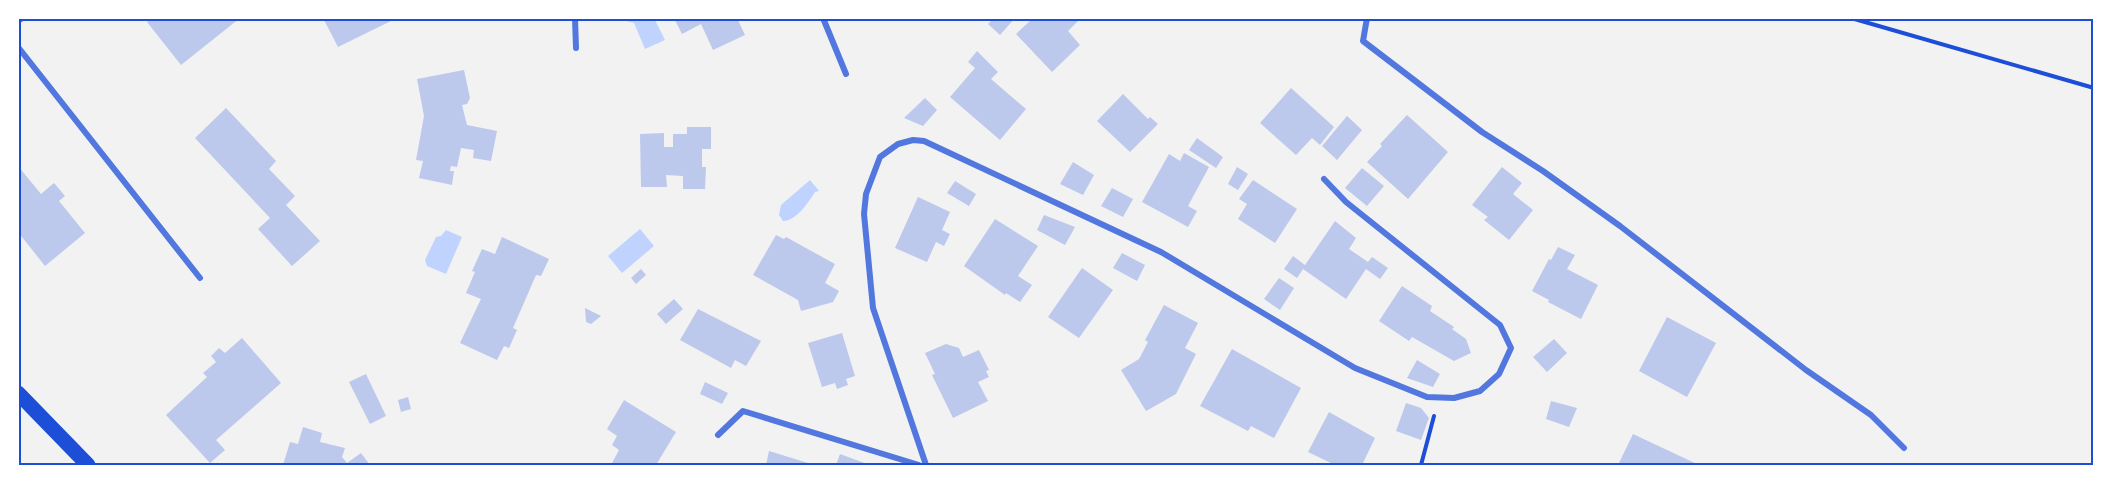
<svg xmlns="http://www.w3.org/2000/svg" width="2112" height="483" viewBox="0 0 2112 483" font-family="'Golos Text',sans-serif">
<rect width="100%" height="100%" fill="#f2f2f2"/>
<path fill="#bfd3fe" d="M 627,18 L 654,18 L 665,40 L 645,49 L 634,23 L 626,21 Z
M 810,180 L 819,191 L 815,192 C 808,203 796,221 783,221 L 779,215 L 781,205 Z
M 640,229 L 654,246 L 622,273 L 608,256 Z
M 446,230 L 462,237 L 446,274 L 427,266 L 425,260 L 436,237 L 441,236 Z"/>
<path fill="#bdc9ec" d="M 152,18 L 240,18 L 181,65 L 147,22 Z
M 323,18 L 397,18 L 338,47 Z
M 674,18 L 737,18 L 745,35 L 713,50 L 701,24 L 682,34 Z
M 994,18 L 1015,18 L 1000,35 L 988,24 Z
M 1033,18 L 1055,18 L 1058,21 L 1062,18 L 1076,18 L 1078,21 L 1068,31 L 1080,45 L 1052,72 L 1016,34 Z
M 977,51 L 998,72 L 991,79 L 1026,109 L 1000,140 L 950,97 L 975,68 L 968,62 Z
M 464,70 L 470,98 L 467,104 L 462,105 L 467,125 L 497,131 L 491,161 L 473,158 L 474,150 L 461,148 L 457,167 L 451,166 L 450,171 L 454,171 L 452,185 L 419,178 L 423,161 L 416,160 L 424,116 L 417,79 Z
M 1291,88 L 1334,127 L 1320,145 L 1312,138 L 1296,155 L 1260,123 Z
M 1123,94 L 1148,119 L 1150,117 L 1158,124 L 1130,152 L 1097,121 Z
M 925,98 L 937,110 L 923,126 L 904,118 Z
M 226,108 L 276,161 L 269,169 L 295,196 L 286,205 L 320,241 L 292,266 L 258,229 L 270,218 L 195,138 Z
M 1407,115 L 1448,152 L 1408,199 L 1367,162 L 1382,146 L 1380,144 Z
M 1347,116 L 1362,130 L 1337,160 L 1322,146 Z
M 687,127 L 711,127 L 711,149 L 702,149 L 702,167 L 706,167 L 705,189 L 683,189 L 683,176 L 666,175 L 667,187 L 641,187 L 640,134 L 664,133 L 664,147 L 673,147 L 673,134 L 687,134 Z
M 1197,138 L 1223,157 L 1216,168 L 1189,150 Z
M 1184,153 L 1209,167 L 1188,206 L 1197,211 L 1188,227 L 1142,202 L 1169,154 L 1180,161 Z
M 1073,162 L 1094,175 L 1083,195 L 1060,184 Z
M 18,166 L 41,194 L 54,183 L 65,196 L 59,201 L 85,233 L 45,266 L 18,232 Z
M 1237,167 L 1248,174 L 1238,190 L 1228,184 Z
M 1502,167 L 1522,183 L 1513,194 L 1533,210 L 1509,240 L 1484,220 L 1488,217 L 1472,205 Z
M 1362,168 L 1384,186 L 1367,206 L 1345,188 Z
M 1253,180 L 1297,209 L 1275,243 L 1238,219 L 1247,204 L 1239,199 Z
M 955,181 L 976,194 L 969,206 L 947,193 Z
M 1112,188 L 1133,199 L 1123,217 L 1101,206 Z
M 918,197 L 950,212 L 942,230 L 950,234 L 944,246 L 936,242 L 927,262 L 895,248 Z
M 1044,215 L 1075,227 L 1065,245 L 1037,230 Z
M 995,219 L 1038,246 L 1018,276 L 1032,285 L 1020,302 L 1006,293 L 1005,295 L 964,266 Z
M 1335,221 L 1356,238 L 1349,249 L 1368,262 L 1372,257 L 1388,268 L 1380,279 L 1366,269 L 1346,299 L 1303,269 L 1297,278 L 1284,269 L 1293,256 L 1305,265 Z
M 776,235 L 784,239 L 786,237 L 835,264 L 825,283 L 839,291 L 833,302 L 801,311 L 798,300 L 753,275 Z
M 502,237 L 549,259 L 541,276 L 536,275 L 513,328 L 517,330 L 509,348 L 504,346 L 497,360 L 460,343 L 481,299 L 466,293 L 475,272 L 472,271 L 482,249 L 495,254 Z
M 1558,247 L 1575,255 L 1567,269 L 1598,285 L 1581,319 L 1548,302 L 1549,300 L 1532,291 L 1549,259 L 1551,260 Z
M 1122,253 L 1145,265 L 1137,281 L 1113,268 Z
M 1082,268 L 1113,290 L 1079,338 L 1048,317 Z
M 641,269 L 646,275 L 636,284 L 631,278 Z
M 1279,278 L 1294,288 L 1280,310 L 1264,299 Z
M 1402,286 L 1432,306 L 1430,311 L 1454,327 L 1452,329 L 1466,339 L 1471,353 L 1454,361 L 1412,337 L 1409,341 L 1379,321 Z
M 674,299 L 683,309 L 666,324 L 657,314 Z
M 1164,305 L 1198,323 L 1185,348 L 1196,354 L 1176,394 L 1146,411 L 1121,370 L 1139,359 L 1148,342 L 1145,340 Z
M 585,308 L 601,316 L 591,324 L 586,322 Z
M 698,309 L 761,341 L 746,366 L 735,360 L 731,368 L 680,340 Z
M 1667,317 L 1716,343 L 1687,397 L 1639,371 Z
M 842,333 L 855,376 L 846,379 L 848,385 L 837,389 L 835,383 L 822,387 L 808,343 Z
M 242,338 L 281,383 L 216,440 L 225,450 L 210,463 L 166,415 L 207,377 L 203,373 L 216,362 L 211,356 L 219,348 L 225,353 Z
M 1554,339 L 1567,353 L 1547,372 L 1533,357 Z
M 946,344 L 959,348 L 963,357 L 979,350 L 989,370 L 986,371 L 989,377 L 978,382 L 988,401 L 953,418 L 932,375 L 935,374 L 925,353 Z
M 1232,349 L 1301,388 L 1274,438 L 1251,426 L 1248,431 L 1200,406 Z
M 1417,360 L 1440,374 L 1433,387 L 1407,378 Z
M 366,374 L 386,416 L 370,424 L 349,382 Z
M 705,382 L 728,393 L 722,404 L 700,394 Z
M 408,397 L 411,409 L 401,412 L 398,400 Z
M 624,400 L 676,432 L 656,465 L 611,465 L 619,450 L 612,445 L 617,436 L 607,429 Z
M 1551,401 L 1577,408 L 1569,427 L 1546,419 Z
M 1406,403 L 1421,408 L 1429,418 L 1421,440 L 1396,431 Z
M 1329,412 L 1375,438 L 1362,465 L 1335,465 L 1308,452 Z
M 303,427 L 322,433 L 320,442 L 345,448 L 342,457 L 347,463 L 361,453 L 370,465 L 283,465 L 290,442 L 298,444 Z
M 1633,434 L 1699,465 L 1618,465 Z
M 769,451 L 808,463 L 807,465 L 766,465 Z
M 840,454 L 870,465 L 836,465 Z"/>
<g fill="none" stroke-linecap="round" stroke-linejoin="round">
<path stroke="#1d4ed8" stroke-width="4" d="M 1851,18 L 2094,88
M 1421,465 L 1434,416"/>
<path stroke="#5277de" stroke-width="6" d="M 575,18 L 576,48
M 823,18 L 846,74
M 1367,18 L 1363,41 L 1482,132 L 1543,171 L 1620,226 L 1806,370 L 1871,415 L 1904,448
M 18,21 L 22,18
M 18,47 L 200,278
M 718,435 L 743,411 L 919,465
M 926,465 L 873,308 L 864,214 L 866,194 L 880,157 L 898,144 L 913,140 L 924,141 L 1161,252 L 1355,368 L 1427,397 L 1454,398 L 1480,391 L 1499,374 L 1511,348 L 1500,325 L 1346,202 L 1324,179"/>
<path stroke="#1d4ed8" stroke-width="15" d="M 18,393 L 88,465"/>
</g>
<rect width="2112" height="483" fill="none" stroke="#ffffff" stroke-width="39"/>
<rect x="20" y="20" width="2072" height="444" fill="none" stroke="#1d4ed8" stroke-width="2"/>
</svg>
